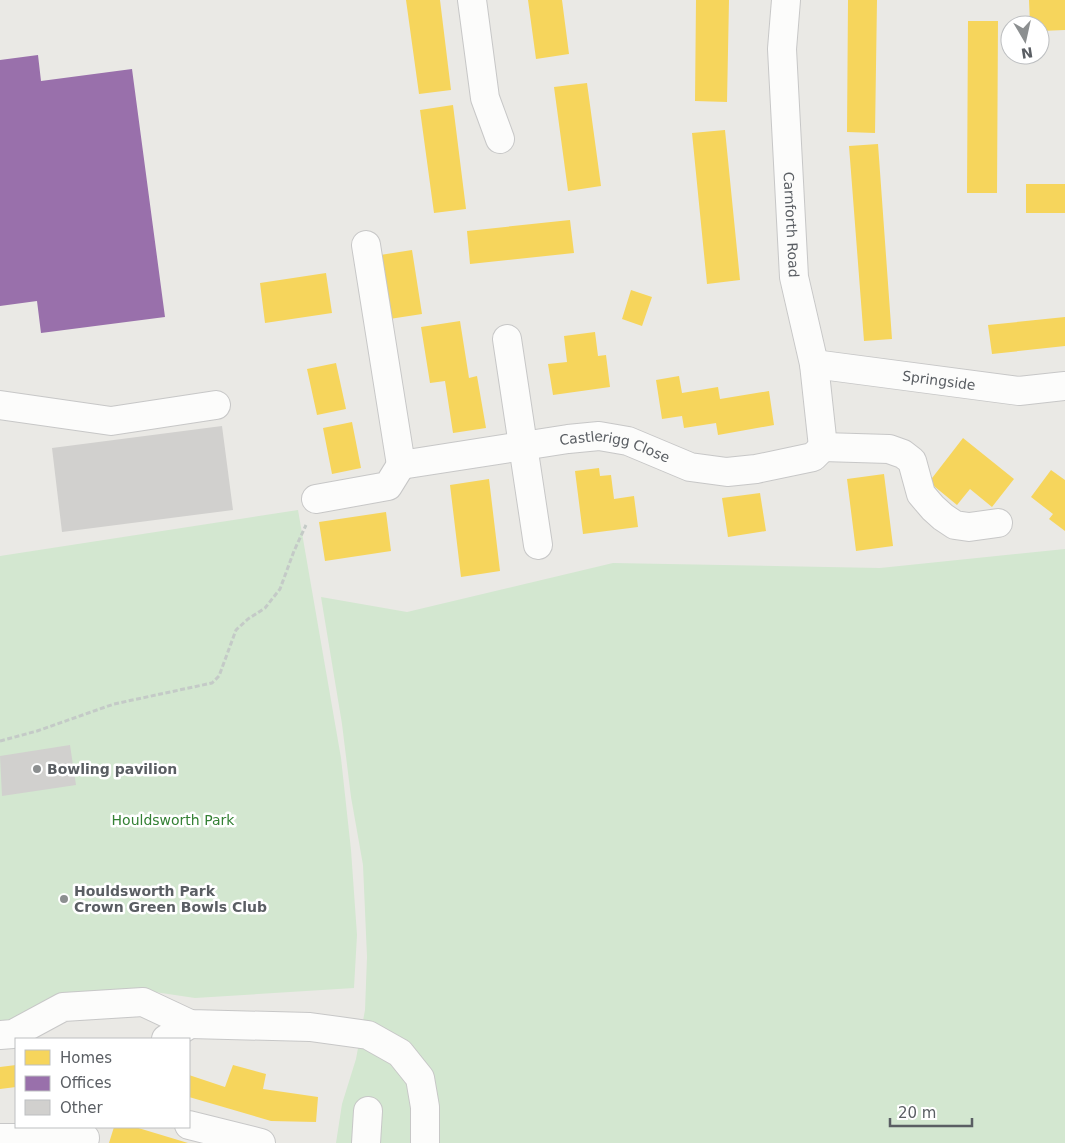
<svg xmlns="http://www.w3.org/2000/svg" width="1065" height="1143" viewBox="0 0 1065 1143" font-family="'DejaVu Sans',sans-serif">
<rect width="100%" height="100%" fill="#eae9e5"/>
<path fill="#d3e7d0" d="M 298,510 L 341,758 L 351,850 L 357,935 L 354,988 L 195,998 L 148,991 L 20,1021 L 0,1020 L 0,556 Z
M 1065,549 L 1065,1143 L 336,1143 L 342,1104 L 356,1059 L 365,1010 L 367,957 L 363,865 L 351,797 L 342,724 L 321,597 L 407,612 L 613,563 L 880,568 Z"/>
<path fill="#f6d55c" d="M 406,0 L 440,0 L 451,90 L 419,94 Z
M 528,0 L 562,0 L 569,54 L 536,59 Z
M 696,0 L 729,0 L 727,102 L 695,101 Z
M 848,0 L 877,0 L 875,133 L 847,132 Z
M 1029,0 L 1065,0 L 1065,30 L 1040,31 L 1040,25 L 1030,25 Z
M 968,21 L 998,21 L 997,193 L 967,193 Z
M 587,83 L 601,186 L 568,191 L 554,87 Z
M 453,105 L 466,209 L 434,213 L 420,110 Z
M 725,130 L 740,280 L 707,284 L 692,133 Z
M 878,144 L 892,339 L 864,341 L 849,146 Z
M 1026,184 L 1065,184 L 1065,213 L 1026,213 Z
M 570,220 L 574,253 L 470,264 L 467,231 Z
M 412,250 L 422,314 L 383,320 L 374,256 Z
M 326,273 L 332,313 L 265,323 L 260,283 Z
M 631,290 L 652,297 L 642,326 L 622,319 Z
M 1065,317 L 1065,346 L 992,354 L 988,325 Z
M 460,321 L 469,378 L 477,376 L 486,428 L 453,433 L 445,381 L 430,383 L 421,327 Z
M 595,332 L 598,356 L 606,355 L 610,387 L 553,395 L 548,364 L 567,362 L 564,336 Z
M 336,363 L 346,409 L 317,415 L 307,369 Z
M 679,376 L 682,393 L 718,387 L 720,399 L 769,391 L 774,425 L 718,435 L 716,423 L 684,428 L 682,416 L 662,419 L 656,380 Z
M 352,422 L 361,468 L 332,474 L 323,428 Z
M 963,438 L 1014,479 L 992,507 L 970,489 L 957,505 L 929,482 Z
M 599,468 L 600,476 L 611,475 L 614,499 L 634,496 L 638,527 L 583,534 L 575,471 Z
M 1051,470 L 1065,480 L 1065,531 L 1049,519 L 1053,514 L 1031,497 Z
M 884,474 L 893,546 L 856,551 L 847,479 Z
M 489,479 L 500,571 L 461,577 L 450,485 Z
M 760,493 L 766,531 L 728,537 L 722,498 Z
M 386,512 L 391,551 L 325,561 L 319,522 Z
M 16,1065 L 16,1087 L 0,1089 L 0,1067 Z
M 233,1065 L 266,1074 L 263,1089 L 318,1097 L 316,1122 L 271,1121 L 189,1097 L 189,1075 L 225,1087 Z
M 114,1127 L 135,1127 L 188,1143 L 109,1143 Z"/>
<path fill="#9970ab" d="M 38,55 L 41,81 L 132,69 L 165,317 L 41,333 L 37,301 L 0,306 L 0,60 Z"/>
<path fill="#d1d0ce" d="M 222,426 L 233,510 L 62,532 L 52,448 Z
M 70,745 L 76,785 L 2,796 L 0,756 Z"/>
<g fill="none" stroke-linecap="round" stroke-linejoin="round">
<defs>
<g id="minor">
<path d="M 472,0 L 485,98 L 500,139"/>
<path id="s1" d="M 786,0 L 782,49 L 794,277 L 814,364 L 823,447"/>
<path id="s2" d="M 366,245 L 401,465 L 568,439 L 599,436 L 628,441 L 690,467 L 727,472 L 756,469 L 813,457 L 823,447"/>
<path d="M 507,339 L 538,545"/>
<path id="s3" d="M 814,364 L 1019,391 L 1065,386"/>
<path d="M 0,405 L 111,421 L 216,405"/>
<path d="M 823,447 L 889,449 L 903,454 L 912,461 L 921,494 L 933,508 L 943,517 L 955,525 L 969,527 L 998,523"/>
<path d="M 316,499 L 388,486 L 401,465"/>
<path d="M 0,1035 L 13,1034 L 63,1007 L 143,1002 L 190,1024 L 310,1027 L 368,1035 L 400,1053 L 420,1078 L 425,1107 L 425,1143"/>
<path d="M 166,1039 L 190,1024"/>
<path d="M 189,1125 L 261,1143"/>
<path d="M 0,1138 L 85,1138"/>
<path d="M 366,1143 L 368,1111"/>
</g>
</defs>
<use href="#minor" stroke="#c7c7c7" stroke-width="30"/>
<path stroke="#c4cac7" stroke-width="3" stroke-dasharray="5 2.5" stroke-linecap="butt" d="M 0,741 L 37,731 L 114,704 L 212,683 L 219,676 L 236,630 L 248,619 L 265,608 L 280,589 L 294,551 L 306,525"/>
<use href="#minor" stroke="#fcfcfb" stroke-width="28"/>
</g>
<g fill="#8c8f90" stroke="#fff" stroke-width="2">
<circle cx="37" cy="769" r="5"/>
<circle cx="64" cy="899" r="5"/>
</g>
<g text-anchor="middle" stroke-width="5" stroke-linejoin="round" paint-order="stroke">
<g font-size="14" fill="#5a5e63" stroke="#fff">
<text dy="5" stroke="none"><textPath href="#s1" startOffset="225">Carnforth Road</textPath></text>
<text dy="5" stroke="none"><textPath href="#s3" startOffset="126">Springside</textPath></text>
<text dy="5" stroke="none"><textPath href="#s2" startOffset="440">Castlerigg Close</textPath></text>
</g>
<g font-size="14" font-weight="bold" fill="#5a5e63" stroke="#fff" text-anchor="start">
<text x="47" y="774">Bowling pavilion</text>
<text x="74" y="896">Houldsworth Park<tspan x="74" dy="16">Crown Green Bowls Club</tspan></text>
</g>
<g font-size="14" fill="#348134" stroke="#fff">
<text x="173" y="825">Houldsworth Park</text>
</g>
</g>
<rect x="15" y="1038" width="175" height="90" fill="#ffffff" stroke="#bdbfc1"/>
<rect x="25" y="1050" width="25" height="15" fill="#f6d55c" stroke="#bdbfc1"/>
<text x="60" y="1063" font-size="15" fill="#5a5e63">Homes</text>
<rect x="25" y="1076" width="25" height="15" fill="#9970ab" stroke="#bdbfc1"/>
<text x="60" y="1088" font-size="15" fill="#5a5e63">Offices</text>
<rect x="25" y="1100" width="25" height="15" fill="#d1d0ce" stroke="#bdbfc1"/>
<text x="60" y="1113" font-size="15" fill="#5a5e63">Other</text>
<g transform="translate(1025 40) rotate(171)"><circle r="24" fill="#ffffff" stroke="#bdbfc1"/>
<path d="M0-4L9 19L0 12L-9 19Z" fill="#8c8f90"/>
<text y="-8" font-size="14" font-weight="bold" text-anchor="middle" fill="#5a5e63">N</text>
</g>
<path d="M890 1118v8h82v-8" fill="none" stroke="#5a5e63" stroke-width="2.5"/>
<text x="898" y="1118" font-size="15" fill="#5a5e63" stroke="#ffffff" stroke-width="4" paint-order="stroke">20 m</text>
</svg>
